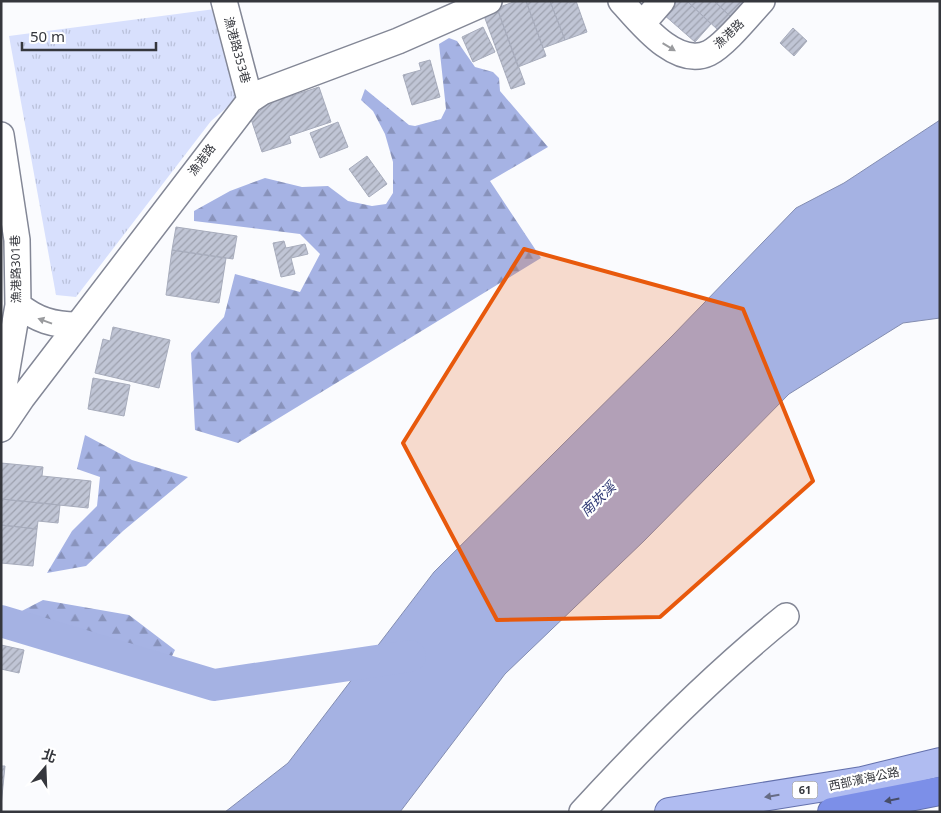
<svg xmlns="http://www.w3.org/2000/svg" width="941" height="813" viewBox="0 0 941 813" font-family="'Noto Sans','Noto Sans TC',sans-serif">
<defs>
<pattern id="forest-firs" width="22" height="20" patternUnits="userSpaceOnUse" patternTransform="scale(1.25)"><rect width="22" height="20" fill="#a6b3e4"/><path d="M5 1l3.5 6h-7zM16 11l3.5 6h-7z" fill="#8892ba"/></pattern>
<pattern id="park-tufts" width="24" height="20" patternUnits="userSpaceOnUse" patternTransform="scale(1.25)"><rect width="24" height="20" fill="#d8e0fd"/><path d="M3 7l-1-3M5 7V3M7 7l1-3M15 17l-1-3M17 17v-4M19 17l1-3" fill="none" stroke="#bac1da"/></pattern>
<pattern id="building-hatch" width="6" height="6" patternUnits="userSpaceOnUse" patternTransform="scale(1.25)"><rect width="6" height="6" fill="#c0c5d5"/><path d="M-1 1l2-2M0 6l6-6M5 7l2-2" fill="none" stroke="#9da1ae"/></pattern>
</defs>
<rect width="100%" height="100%" fill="#fafbfe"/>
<path fill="url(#forest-firs)" d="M 449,38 L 457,41 L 475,67 L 493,72 L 499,78 L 500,91 L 548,147 L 490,181 L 541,258 L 238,443 L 195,430 L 191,353 L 224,317 L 235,274 L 300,292 L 320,254 L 300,234 L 194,221 L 194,211 L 230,191 L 265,178 L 302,187 L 328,186 L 348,201 L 372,206 L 386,204 L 393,193 L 393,162 L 385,134 L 373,111 L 361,100 L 365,89 L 409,125 L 415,126 L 441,119 L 446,109 L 439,44 Z
M 85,435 L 132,460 L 188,477 L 123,531 L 86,566 L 47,573 L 72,531 L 97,506 L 100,477 L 77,469 Z
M 43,600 L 129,615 L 175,650 L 168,664 L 14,615 Z"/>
<path fill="url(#park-tufts)" d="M 215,9 L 238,94 L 231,104 L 211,121 L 76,297 L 56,295 L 9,36 Z"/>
<path fill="#a5b2e3" stroke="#838db1" d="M 940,120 L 940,318 L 903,323 L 789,394 L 644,541 L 505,674 L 400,812 L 225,812 L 288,763 L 434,572 L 672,336 L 796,208 L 844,183 Z"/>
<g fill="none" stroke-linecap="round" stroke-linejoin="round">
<path stroke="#a5b2e3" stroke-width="32" d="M 1,621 L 214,685 L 410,656"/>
</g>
<path fill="url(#building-hatch)" stroke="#a7acbc" d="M 516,1 L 526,1 L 546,56 L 518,67 L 497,8 Z
M 526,1 L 550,1 L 565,40 L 543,48 Z
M 550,1 L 568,1 L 569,3 L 576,1 L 587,32 L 565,40 Z
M 675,1 L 687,1 L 711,24 L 695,42 L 663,14 Z
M 687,1 L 714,1 L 730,16 L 718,30 Z
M 714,1 L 742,1 L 743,2 L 730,16 Z
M 497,8 L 525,84 L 511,89 L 483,13 Z
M 483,27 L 495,52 L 473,62 L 462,37 Z
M 793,28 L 807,41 L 794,56 L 780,43 Z
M 430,60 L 440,97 L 412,105 L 403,75 L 421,70 L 419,63 Z
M 319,87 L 331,122 L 289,136 L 291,143 L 262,152 L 251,119 L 269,103 Z
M 338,122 L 348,147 L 320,158 L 310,133 Z
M 367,156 L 387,184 L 369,197 L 349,169 Z
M 176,227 L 237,236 L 233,259 L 172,250 Z
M 284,241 L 286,248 L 305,244 L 308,254 L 291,258 L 295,274 L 281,277 L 273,243 Z
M 172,250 L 226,258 L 219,303 L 166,295 Z
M 113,327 L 170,340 L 159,388 L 95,373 L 103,339 L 110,341 Z
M 93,378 L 130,385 L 124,416 L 88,409 Z
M 1,463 L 43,467 L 42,476 L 91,481 L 88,508 L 1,499 Z
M 1,499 L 60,505 L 58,523 L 38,521 L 37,529 L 1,525 Z
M 1,525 L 37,529 L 33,566 L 1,563 Z
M 1,645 L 24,650 L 19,673 L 1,669 Z
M 1,766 L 5,766 L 1,806 Z"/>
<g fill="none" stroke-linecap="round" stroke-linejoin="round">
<defs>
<path id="minor" d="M 224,1 L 250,100
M 621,1 C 640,22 676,69 709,53 C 725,45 749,15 762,1
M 642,24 L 662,1
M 1,135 L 17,240 L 18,305 L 1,404
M 18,305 C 37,320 53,325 77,325
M 1,429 L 22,398 L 250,100 L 262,92 L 398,41 L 489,1
M 582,812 C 646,742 712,676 786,616"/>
<path id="major" d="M 669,812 L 862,781 L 940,762"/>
<path id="highway" d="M 832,812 L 940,791"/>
</defs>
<use href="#minor" stroke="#838796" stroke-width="28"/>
<use href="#major" stroke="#6370ac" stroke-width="30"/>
<use href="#highway" stroke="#6370ac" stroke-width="30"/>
<use href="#minor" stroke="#fff" stroke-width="25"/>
<use href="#major" stroke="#b0bcf1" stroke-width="28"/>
<use href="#highway" stroke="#7c8fe8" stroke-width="28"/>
</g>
<defs><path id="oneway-solid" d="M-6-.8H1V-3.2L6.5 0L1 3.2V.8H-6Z" transform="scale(1.25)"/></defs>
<g fill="#9a9b9e">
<use href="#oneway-solid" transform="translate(669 47) rotate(31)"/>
<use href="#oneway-solid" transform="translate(45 321) rotate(-160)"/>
</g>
<use fill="#666c85" href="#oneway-solid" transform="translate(772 796) rotate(171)"/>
<use fill="#474d68" href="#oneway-solid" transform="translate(892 800) rotate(169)"/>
<path fill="#e8590c" fill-opacity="0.2" stroke="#e8590c" stroke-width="4" stroke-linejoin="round" d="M 524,249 L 743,309 L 813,481 L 660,617 L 497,620 L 403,443 Z"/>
<g text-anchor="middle" stroke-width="4.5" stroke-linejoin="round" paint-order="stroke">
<rect fill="#fff" stroke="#727377" stroke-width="1" x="792.5" y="781.5" width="25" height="17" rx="4"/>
<g font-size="11" font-weight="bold" fill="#35373d">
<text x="805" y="794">61</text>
</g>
<g font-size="12" fill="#35373d" stroke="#fff">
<text transform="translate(729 34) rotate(-43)" y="4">漁港路</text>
<text transform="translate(237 50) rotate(75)" y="4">漁港路353巷</text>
<text transform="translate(202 160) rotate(-53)" y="4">漁港路</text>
<text transform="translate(16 269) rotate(-91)" y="4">漁港路301巷</text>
<text transform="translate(864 779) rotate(-12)" y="4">西部濱海公路</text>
</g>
<g font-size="14" font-style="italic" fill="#2e3874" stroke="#fff">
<text transform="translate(598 499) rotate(-44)" y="5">南崁溪</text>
</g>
</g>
<rect width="941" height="813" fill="none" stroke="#35373d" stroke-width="5"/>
<g transform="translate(45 768) rotate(19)" stroke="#ffffff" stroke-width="4" paint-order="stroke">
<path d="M0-4L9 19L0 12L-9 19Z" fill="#35373d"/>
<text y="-8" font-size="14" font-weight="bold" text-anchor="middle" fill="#35373d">北</text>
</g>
<path d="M22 42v8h134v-8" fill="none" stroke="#35373d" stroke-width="2.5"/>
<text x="30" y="42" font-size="15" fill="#35373d" stroke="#ffffff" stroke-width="4" paint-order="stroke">50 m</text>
</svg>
